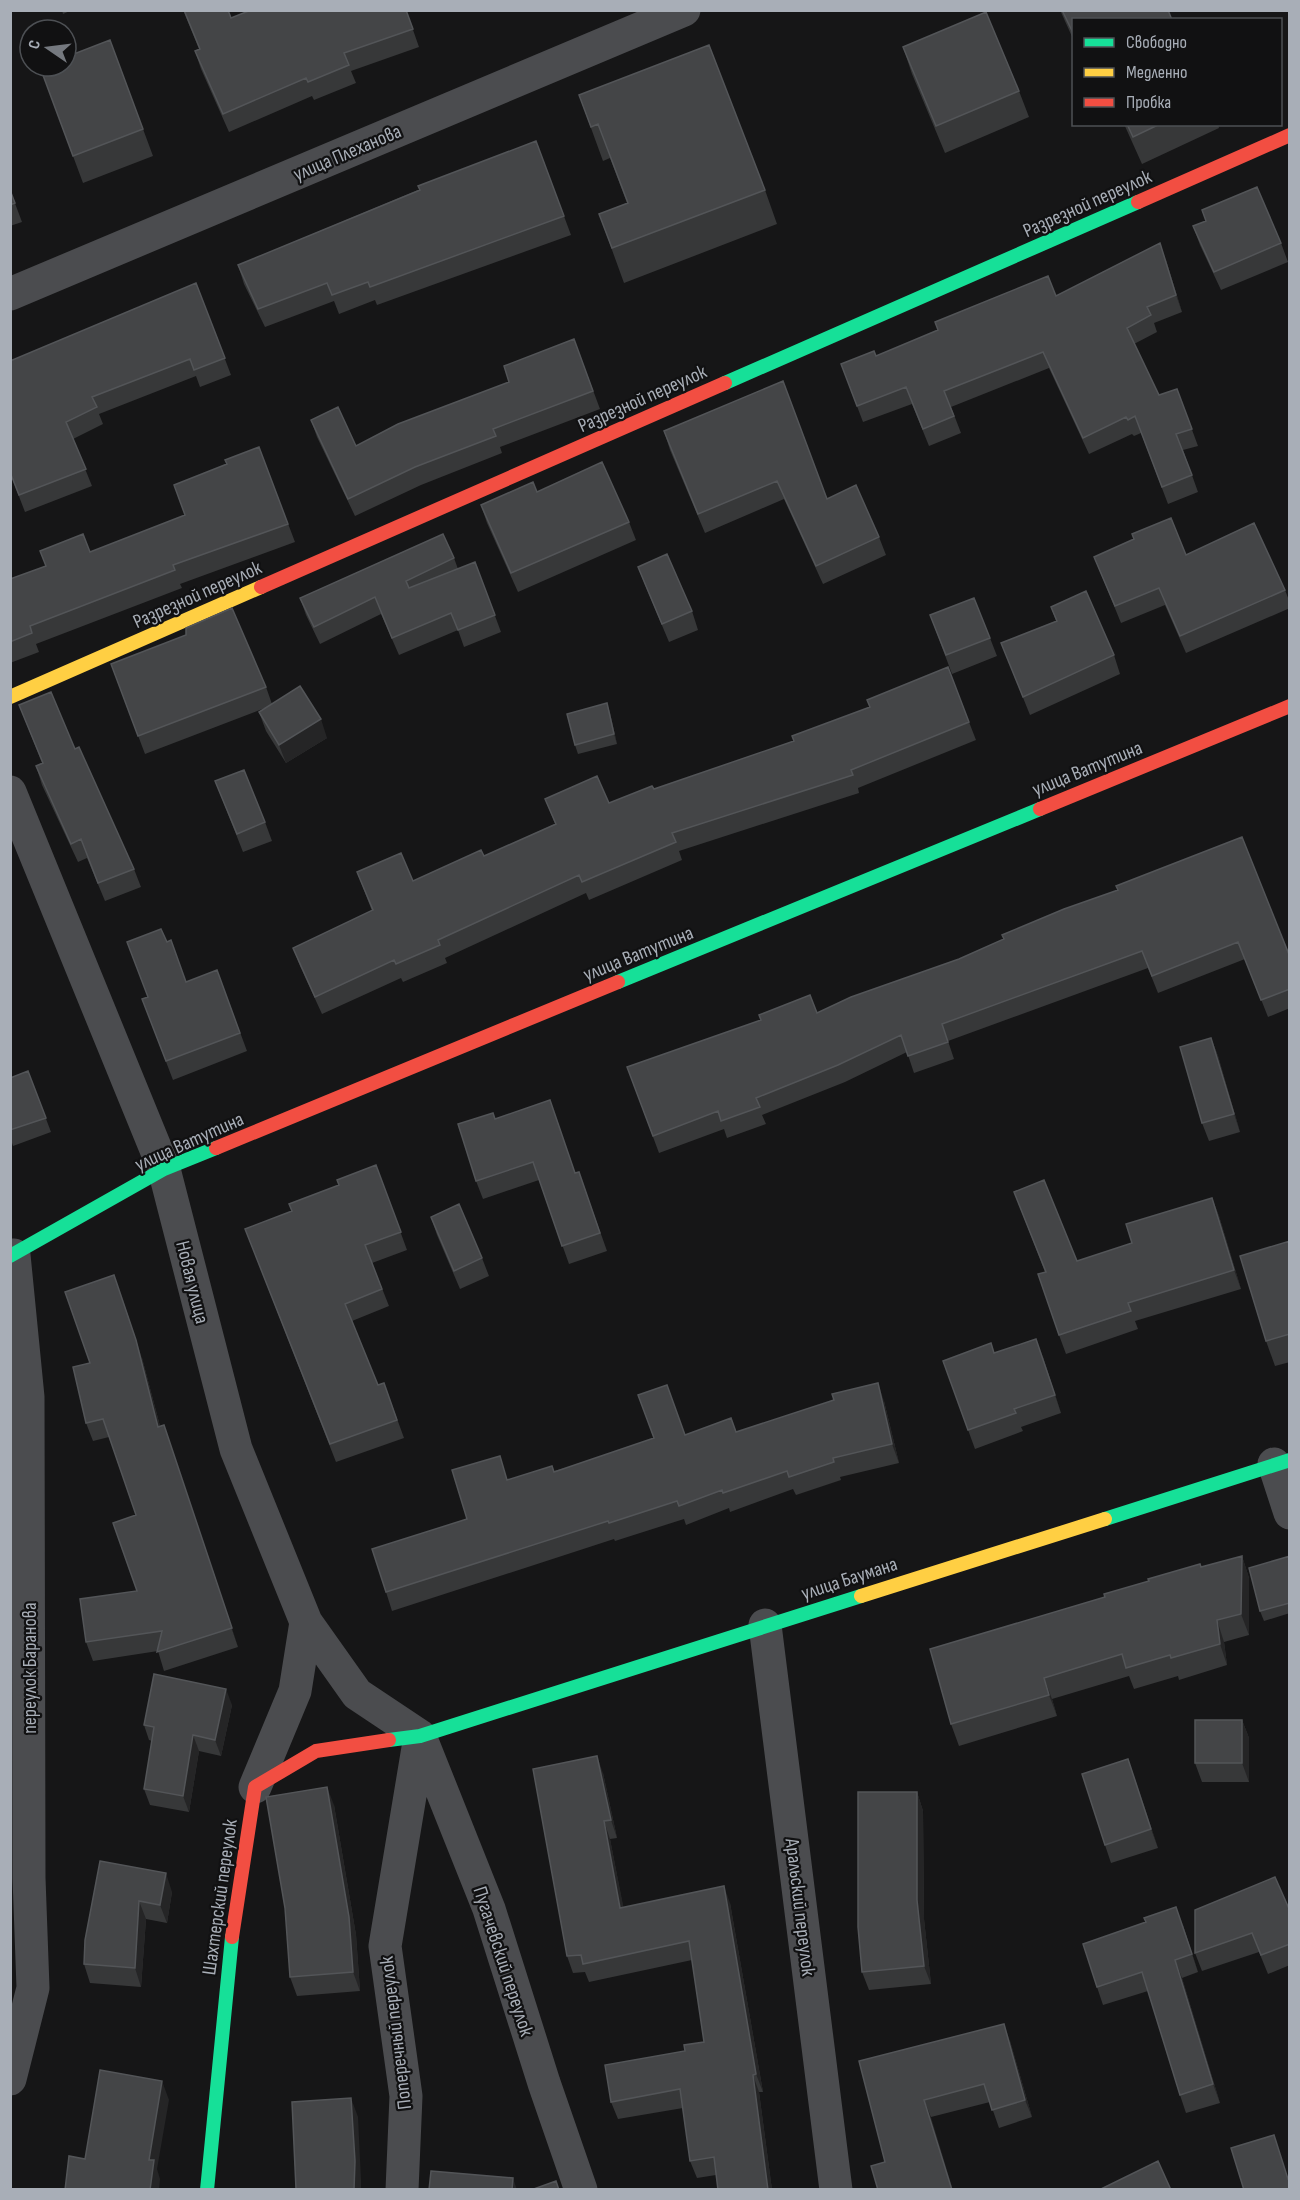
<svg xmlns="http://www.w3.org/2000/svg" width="1300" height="2200" viewBox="0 0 1300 2200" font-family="'Sofia Sans Condensed',sans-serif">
<rect width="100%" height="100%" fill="#161617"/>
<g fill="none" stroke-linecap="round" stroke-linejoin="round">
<path stroke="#4b4c4f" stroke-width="33" d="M 10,294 L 684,10
M 10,792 L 164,1169 L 236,1449 L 306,1622 L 357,1694 L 420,1736
M 1274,1464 L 1290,1513
M 765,1625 L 836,2190
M 420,1736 L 489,1909 L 544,2083 L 581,2190
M 255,1787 L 295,1691 L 306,1622
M 10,2079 L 33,1988 L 29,1878 L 28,1397 L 14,1255
M 402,2190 L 406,2096 L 385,1946 L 420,1736"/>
<path stroke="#16e098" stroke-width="14" d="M 725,383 L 1138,202
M 618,982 L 1040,809
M 10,1256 L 164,1169 L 216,1148
M 1105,1519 L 1290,1460
M 389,1740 L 420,1736 L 861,1596
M 207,2190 L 232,1937"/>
<path stroke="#ffcf43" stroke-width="14" d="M 10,697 L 261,587
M 861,1596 L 1105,1519"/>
<path stroke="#f24e42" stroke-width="14" d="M 1138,202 L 1290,135
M 261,587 L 725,383
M 1040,809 L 1290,706
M 216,1148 L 618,982
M 232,1937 L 255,1787 L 316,1751 L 389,1740"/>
</g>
<path fill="#373839" d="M 62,10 L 72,10 L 63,14 Z
M 183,10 L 228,10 L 231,18 L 406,10 L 419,47 L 351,71 L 356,83 L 314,100 L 312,96 L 229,132 L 201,69 L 195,51 L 199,49 Z
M 1060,10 L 1168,10 L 1074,20 L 1074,41 Z
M 110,40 L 153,156 L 83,183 L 40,67 Z
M 903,47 L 1019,91 L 1029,117 L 945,153 L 912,74 Z
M 579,95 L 765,190 L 777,224 L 624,283 L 599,214 L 627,203 L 610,158 L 603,161 Z
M 1124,124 L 1218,124 L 1219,128 L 1142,164 Z
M 536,141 L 571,235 L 377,305 L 375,300 L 339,314 L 334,301 L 265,327 L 244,284 L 238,265 Z
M 10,190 L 22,222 L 10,226 Z
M 1202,210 L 1281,243 L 1288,262 L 1221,290 L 1200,245 L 1193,226 L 1206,221 Z
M 1166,260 L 1182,312 L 1154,323 L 1157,332 L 1134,344 L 1159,395 L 1177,389 L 1198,446 L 1183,450 L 1198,492 L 1168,504 L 1141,433 L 1134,436 L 1132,434 L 1089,454 L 1049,368 L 951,407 L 961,433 L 929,446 L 912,404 L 863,422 L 841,364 L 876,356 Z
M 196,283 L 231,375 L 200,387 L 196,376 L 99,414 L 103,424 L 73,439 L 92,486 L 25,512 L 10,473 Z
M 574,339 L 600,409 L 500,447 L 502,453 L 421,485 L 355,516 L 317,437 L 311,420 L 356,446 L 509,382 Z
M 664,431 L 827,499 L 879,537 L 886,555 L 823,584 L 784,499 L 705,533 L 670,450 Z
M 259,447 L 295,542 L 180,584 L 182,588 L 36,644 L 39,652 L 10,663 L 10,579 L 46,566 L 90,552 L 185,515 L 227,464 Z
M 537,492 L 629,522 L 636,540 L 518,592 L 487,523 L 481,505 Z
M 1186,555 L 1285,590 L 1290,603 L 1290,608 L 1186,653 L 1165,605 L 1121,623 L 1094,557 Z
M 454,558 L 458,569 L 475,562 L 501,632 L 464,647 L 458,630 L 399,655 L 381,614 L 320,644 L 306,615 L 300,598 Z
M 638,567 L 692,611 L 698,630 L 669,642 L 645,585 Z
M 1051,607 L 1114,655 L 1120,674 L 1030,715 L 1001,643 L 1056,621 Z
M 930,615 L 990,638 L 997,656 L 952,674 Z
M 111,664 L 266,687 L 272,704 L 327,738 L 286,763 L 266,731 L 259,712 L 265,708 L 145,754 Z
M 607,703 L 610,713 L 617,744 L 578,754 L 575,745 Z
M 19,705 L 75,749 L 134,869 L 141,887 L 105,901 L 87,858 L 78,862 L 42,785 L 36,766 L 42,763 Z
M 969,722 L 976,740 L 858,788 L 859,793 L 679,851 L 682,860 L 589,900 L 586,893 L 445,958 L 447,963 L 403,982 L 401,978 L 322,1014 L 300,966 L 293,948 L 372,911 L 357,872 L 413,881 L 484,856 L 555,824 L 545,799 L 609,803 L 654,789 Z
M 215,781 L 265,822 L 272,841 L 243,852 Z
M 1118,890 L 1290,957 L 1290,1008 L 1268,1017 L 1245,959 L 1158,993 L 1148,968 L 948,1041 L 954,1059 L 914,1073 L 907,1052 L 845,1082 L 762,1115 L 766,1124 L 727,1138 L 724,1129 L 659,1153 L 627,1067 L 817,1013 L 959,959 Z
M 217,970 L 247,1051 L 173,1080 L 142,999 Z
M 1211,1038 L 1218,1056 L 1240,1132 L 1209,1141 L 1202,1123 Z
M 28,1071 L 51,1132 L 13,1146 L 12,1143 L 10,1144 L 10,1078 Z
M 495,1119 L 575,1173 L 579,1172 L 607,1251 L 569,1264 L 539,1180 L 483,1199 L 476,1181 Z
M 376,1165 L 407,1250 L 372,1263 L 389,1306 L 352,1321 L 378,1385 L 384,1383 L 404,1438 L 336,1462 L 245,1229 L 292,1211 Z
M 1014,1192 L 1077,1261 L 1132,1243 L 1212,1198 L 1219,1216 L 1241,1289 L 1135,1321 L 1138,1329 L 1066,1354 L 1059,1335 L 1045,1272 Z
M 431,1217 L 482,1258 L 489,1276 L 460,1289 L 437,1235 Z
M 1290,1241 L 1290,1362 L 1275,1366 L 1266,1341 Z
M 994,1353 L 1043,1357 L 1061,1413 L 1021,1427 L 1023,1431 L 975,1449 L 943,1361 Z
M 142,1358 L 160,1426 L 164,1425 L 238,1647 L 164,1671 L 158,1651 L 93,1661 L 86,1642 L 137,1591 L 136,1515 L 109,1437 L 93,1441 L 86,1423 Z
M 884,1401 L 899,1463 L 840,1477 L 841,1480 L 796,1495 L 793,1489 L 730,1512 L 729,1508 L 686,1525 L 684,1519 L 615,1541 L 614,1539 L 392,1611 L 386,1592 L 467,1519 L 508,1480 L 554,1471 L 685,1435 L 736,1432 Z
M 1242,1556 L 1249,1578 L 1249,1635 L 1224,1642 L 1227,1665 L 1179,1680 L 1178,1676 L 1134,1689 L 1129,1676 L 1052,1699 L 1057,1716 L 959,1746 L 951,1724 L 1105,1597 L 1201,1567 Z
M 1290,1556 L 1290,1613 L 1264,1621 L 1260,1611 Z
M 232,1705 L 221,1756 L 199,1751 L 189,1812 L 150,1805 L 144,1789 L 152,1741 L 149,1740 L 144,1725 Z
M 1242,1720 L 1249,1738 L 1249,1782 L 1202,1782 L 1195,1763 Z
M 1128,1759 L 1158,1848 L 1111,1863 L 1105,1845 Z
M 603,1773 L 617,1838 L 610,1839 L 623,1907 L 730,1903 L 763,2092 L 759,2092 L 772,2190 L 718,2190 L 716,2175 L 697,2178 L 690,2161 L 683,2108 L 618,2119 L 611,2102 L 685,2051 L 704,2042 L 692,1960 L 589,1982 L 585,1972 L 573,1973 L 567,1956 Z
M 917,1792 L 923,1811 L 924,1919 L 931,1984 L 869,1990 L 862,1972 Z
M 334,1805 L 356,1935 L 360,1991 L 297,1996 L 290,1977 Z
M 100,1861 L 172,1892 L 167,1923 L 146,1919 L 141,1987 L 90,1983 L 84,1964 Z
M 1290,1911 L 1290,1965 L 1268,1974 L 1259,1952 L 1202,1971 L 1195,1953 Z
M 1183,1925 L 1198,1972 L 1182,1978 L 1220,2103 L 1186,2113 L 1180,2095 L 1148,1991 L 1103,2005 L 1097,1987 Z
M 1010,2041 L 1032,2117 L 999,2128 L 990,2102 L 931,2117 L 885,2162 L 859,2061 Z"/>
<path fill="#252526" d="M 1160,243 L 1166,260 L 1182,312 L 1176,295 Z
M 607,703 L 610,713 L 617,744 L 614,734 Z
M 321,719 L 327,738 L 286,763 L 279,745 Z
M 1211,1038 L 1218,1056 L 1240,1132 L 1234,1114 Z
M 1212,1198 L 1219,1216 L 1241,1289 L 1234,1270 Z
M 121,1294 L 142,1358 L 165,1445 L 158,1427 Z
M 1036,1339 L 1043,1357 L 1061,1413 L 1055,1395 Z
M 878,1383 L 884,1401 L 899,1463 L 892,1444 Z
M 164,1425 L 238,1647 L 232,1628 Z
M 1242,1556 L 1249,1578 L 1249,1635 L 1241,1614 Z
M 1217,1620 L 1224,1642 L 1227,1665 L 1220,1644 Z
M 1044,1678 L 1052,1699 L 1057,1716 L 1049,1695 Z
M 226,1689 L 232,1705 L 221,1756 L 215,1740 Z
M 1242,1720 L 1249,1738 L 1249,1782 L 1242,1763 Z
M 193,1735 L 199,1751 L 189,1812 L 183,1796 Z
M 597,1756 L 603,1773 L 617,1838 L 611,1820 Z
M 1128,1759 L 1135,1778 L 1158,1848 L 1151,1829 Z
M 327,1787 L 334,1805 L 356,1935 L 360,1991 L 353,1972 Z
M 917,1792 L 923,1811 L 924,1919 L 931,1984 L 924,1966 L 917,1900 Z
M 604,1821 L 610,1839 L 627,1925 L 620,1908 Z
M 166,1873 L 172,1892 L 167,1923 L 160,1905 Z
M 724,1886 L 730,1903 L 763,2092 L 756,2074 Z
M 139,1901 L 146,1919 L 141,1987 L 135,1968 Z
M 1176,1907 L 1183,1925 L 1198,1972 L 1192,1954 Z
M 1175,1960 L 1182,1978 L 1220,2103 L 1213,2084 Z
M 1004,2024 L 1010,2041 L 1032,2117 L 1025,2100 Z
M 753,2075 L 759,2092 L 772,2190 L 768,2190 Z
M 162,2081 L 169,2100 L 157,2169 L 160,2179 L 159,2190 L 150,2190 L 149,2160 Z
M 351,2098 L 358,2117 L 361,2180 L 361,2190 L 354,2190 Z
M 924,2100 L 931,2117 L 953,2190 L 952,2190 Z
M 513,2178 L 517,2190 L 512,2190 Z"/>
<path fill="#444547" stroke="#535558" stroke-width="1.5" d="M 184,10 L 228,10 L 231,18 L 251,10 L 406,10 L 413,29 L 344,53 L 349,65 L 308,82 L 306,78 L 223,114 L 195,51 L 200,49 Z
M 1062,10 L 1168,10 L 1172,20 L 1074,20 L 1074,35 Z
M 986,12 L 1019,91 L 936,126 L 903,47 Z
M 110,40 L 143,129 L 73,156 L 40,67 L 42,66 L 66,66 L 66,57 Z
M 709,45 L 765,190 L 612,248 L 599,214 L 628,203 L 598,124 L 591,127 L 579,95 Z
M 1127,124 L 1160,124 L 1133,137 Z
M 536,141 L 564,216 L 370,287 L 368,282 L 332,295 L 327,283 L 258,309 L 238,265 L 420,190 L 418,186 Z
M 1257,187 L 1281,243 L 1214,272 L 1193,226 L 1206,221 L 1202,210 Z
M 10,190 L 15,203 L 10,205 Z
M 1160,243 L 1176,295 L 1147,307 L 1151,315 L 1127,328 L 1159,395 L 1177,389 L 1192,429 L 1176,434 L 1192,475 L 1162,487 L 1135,416 L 1128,420 L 1126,417 L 1083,438 L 1043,352 L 944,391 L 954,416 L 923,429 L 906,387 L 857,406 L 841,364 L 874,351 L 876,356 L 938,330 L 935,322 L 1048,276 L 1056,296 Z
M 196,283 L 225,358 L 194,370 L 190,359 L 92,397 L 97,407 L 66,422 L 86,469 L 19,495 L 10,472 L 10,361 Z
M 574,339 L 593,391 L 493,429 L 496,436 L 415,467 L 348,499 L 311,420 L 338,407 L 356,446 L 398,424 L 509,382 L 504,366 Z
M 783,381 L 827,499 L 856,485 L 879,537 L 816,566 L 777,481 L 698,514 L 664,431 Z
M 259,447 L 288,524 L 173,565 L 175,570 L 30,626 L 32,633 L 10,642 L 10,579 L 46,566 L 40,551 L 83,534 L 90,552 L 185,515 L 174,485 L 227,464 L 225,460 Z
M 602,462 L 629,522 L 511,573 L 481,505 L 533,482 L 537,492 Z
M 1171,518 L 1186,555 L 1254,523 L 1285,590 L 1180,636 L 1159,588 L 1115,606 L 1094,557 L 1134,539 L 1132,534 Z
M 443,534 L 454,558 L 406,581 L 409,588 L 475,562 L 495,615 L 458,630 L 451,613 L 392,638 L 375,597 L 314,627 L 300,598 Z
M 667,554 L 692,611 L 662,624 L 638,567 Z
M 1086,591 L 1114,655 L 1023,697 L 1001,643 L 1057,621 L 1051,607 Z
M 974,598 L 990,638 L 946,655 L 930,615 Z
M 232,608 L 266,687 L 138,736 L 111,664 L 186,635 L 186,628 Z
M 948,667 L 969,722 L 851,770 L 853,775 L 672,833 L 676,842 L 582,882 L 579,875 L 438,940 L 440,945 L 396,964 L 394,960 L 315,997 L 293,948 L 373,910 L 357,872 L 401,853 L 413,881 L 481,850 L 484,856 L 556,824 L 545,799 L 597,776 L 609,803 L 652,786 L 654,789 L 794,741 L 792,736 L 870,707 L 867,700 Z
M 300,686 L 321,719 L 279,745 L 259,712 Z
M 51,692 L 75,749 L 79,747 L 134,869 L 98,883 L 81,839 L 71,844 L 36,766 L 43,763 L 19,705 Z
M 607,703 L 614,734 L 575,745 L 567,714 Z
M 244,770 L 265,822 L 237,834 L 215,781 Z
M 1242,837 L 1290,957 L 1290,989 L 1261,1000 L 1238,942 L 1152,976 L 1142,951 L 942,1024 L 948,1042 L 908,1056 L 901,1035 L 838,1065 L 756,1098 L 760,1107 L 721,1121 L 718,1111 L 653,1136 L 627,1067 L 761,1020 L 759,1015 L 810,995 L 817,1013 L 851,997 L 959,959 L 1004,939 L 1002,935 L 1064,909 L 1118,890 L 1116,886 Z
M 161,929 L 167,942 L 171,940 L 186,982 L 217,970 L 240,1033 L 166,1061 L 142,999 L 148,997 L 127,942 Z
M 1211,1038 L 1234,1114 L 1202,1123 L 1180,1047 Z
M 28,1071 L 46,1118 L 10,1130 L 10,1078 Z
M 550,1100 L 575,1173 L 579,1172 L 600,1233 L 562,1246 L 533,1162 L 476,1181 L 458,1124 L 493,1113 L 495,1119 Z
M 376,1165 L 401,1232 L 365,1245 L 382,1289 L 345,1304 L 378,1385 L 384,1383 L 397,1420 L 330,1444 L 245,1229 L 292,1211 L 289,1204 L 339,1185 L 337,1180 Z
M 1044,1180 L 1077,1261 L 1132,1243 L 1126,1224 L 1212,1198 L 1234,1270 L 1128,1303 L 1131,1311 L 1059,1335 L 1038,1274 L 1046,1272 L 1014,1192 Z
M 459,1204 L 482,1258 L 454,1271 L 431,1217 Z
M 1290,1241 L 1290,1334 L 1266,1341 L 1240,1256 Z
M 114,1275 L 136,1340 L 158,1427 L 164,1425 L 232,1628 L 157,1652 L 162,1631 L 86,1642 L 80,1599 L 137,1591 L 113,1523 L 136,1515 L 103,1419 L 86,1423 L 73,1367 L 90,1363 L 65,1292 Z
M 1036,1339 L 1055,1395 L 1014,1409 L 1016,1413 L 968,1430 L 943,1361 L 991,1343 L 994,1353 Z
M 878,1383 L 892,1444 L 833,1458 L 834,1462 L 789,1477 L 787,1471 L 723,1493 L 722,1490 L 679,1506 L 677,1501 L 609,1523 L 608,1521 L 386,1592 L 372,1549 L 467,1519 L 452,1470 L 500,1456 L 507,1480 L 552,1466 L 554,1472 L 654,1438 L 638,1395 L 667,1385 L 685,1435 L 731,1418 L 736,1432 L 834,1400 L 832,1394 Z
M 1242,1556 L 1241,1614 L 1217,1620 L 1220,1644 L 1171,1658 L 1170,1655 L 1126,1668 L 1122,1654 L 1044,1678 L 1049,1695 L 951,1724 L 930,1649 L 1105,1597 L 1104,1594 L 1149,1581 L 1148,1579 L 1200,1564 L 1201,1567 Z
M 1290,1556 L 1290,1603 L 1260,1611 L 1249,1568 Z
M 154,1674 L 226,1689 L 215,1740 L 193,1735 L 183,1796 L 144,1789 L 154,1727 L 144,1725 Z
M 1195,1720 L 1242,1720 L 1242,1763 L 1195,1763 Z
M 597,1756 L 611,1820 L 604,1821 L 620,1908 L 724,1886 L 756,2074 L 753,2075 L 768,2190 L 718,2190 L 714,2157 L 690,2161 L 680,2089 L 611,2102 L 605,2065 L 685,2051 L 684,2045 L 704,2042 L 689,1941 L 583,1964 L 581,1955 L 567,1956 L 533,1769 Z
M 1128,1759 L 1151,1829 L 1105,1845 L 1082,1774 Z
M 327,1787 L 349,1917 L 353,1972 L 290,1977 L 285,1908 L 266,1797 Z
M 858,1792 L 917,1792 L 917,1900 L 924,1966 L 862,1972 L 858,1927 Z
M 100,1861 L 166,1873 L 160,1905 L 139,1901 L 135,1968 L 84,1964 L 85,1940 Z
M 1275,1877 L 1290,1911 L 1290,1944 L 1261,1955 L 1252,1933 L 1195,1953 L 1195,1910 Z
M 1176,1907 L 1192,1954 L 1175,1960 L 1213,2084 L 1180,2095 L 1142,1972 L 1097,1987 L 1083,1944 L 1146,1922 L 1144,1918 Z
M 1004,2024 L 1025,2100 L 992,2110 L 984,2084 L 924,2100 L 952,2190 L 878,2190 L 871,2166 L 885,2162 L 859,2061 Z
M 100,2070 L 162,2081 L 149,2160 L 154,2160 L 150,2190 L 65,2190 L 69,2156 L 85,2159 Z
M 351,2098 L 355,2161 L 354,2190 L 283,2190 L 296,2189 L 292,2102 Z
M 1274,2135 L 1288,2179 L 1290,2178 L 1290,2190 L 1244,2190 L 1231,2148 Z
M 1158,2161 L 1171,2190 L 1099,2190 Z
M 431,2171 L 513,2178 L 512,2190 L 429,2190 Z
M 556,2181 L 559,2190 L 531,2190 Z"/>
<g text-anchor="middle" stroke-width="4.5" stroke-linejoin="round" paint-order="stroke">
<g font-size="20" fill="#a8aeb7" stroke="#111112">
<text transform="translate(347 152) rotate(-23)" y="7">улица Плеханова</text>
<text transform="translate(1087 203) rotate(-24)" y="7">Разрезной переулок</text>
<text transform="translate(642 398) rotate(-24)" y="7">Разрезной переулок</text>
<text transform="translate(197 594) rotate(-24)" y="7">Разрезной переулок</text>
<text transform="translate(1087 768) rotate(-22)" y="7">улица Ватутина</text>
<text transform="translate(638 953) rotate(-22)" y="7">улица Ватутина</text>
<text transform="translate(189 1141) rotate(-24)" y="7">улица Ватутина</text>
<text transform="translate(193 1282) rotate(76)" y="7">Новая улица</text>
<text transform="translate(849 1578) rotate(-18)" y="7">улица Баумана</text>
<text transform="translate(29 1668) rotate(-90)" y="7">переулок Баранова</text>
<text transform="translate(219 1897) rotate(-82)" y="7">Шахтерский переулок</text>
<text transform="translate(801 1907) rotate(83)" y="7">Аральский переулок</text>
<text transform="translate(504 1961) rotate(72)" y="7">Пугачевский переулок</text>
<text transform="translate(395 2033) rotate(-97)" y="7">Поперечный переулок</text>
</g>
</g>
<rect width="1300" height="2200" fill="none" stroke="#a8aeb7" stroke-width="24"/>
<rect x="1072" y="18" width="210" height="108" fill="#111112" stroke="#4d5054" stroke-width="1.5"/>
<rect x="1084" y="38" width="30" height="9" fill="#16e098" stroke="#4d5054" stroke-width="1.5"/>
<text x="1126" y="48" font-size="18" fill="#a8aeb7">Свободно</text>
<rect x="1084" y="68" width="30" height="9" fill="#ffcf43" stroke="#4d5054" stroke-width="1.5"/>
<text x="1126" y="78" font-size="18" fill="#a8aeb7">Медленно</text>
<rect x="1084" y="98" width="30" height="9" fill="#f24e42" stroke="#4d5054" stroke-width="1.5"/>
<text x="1126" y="108" font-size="18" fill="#a8aeb7">Пробка</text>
<g transform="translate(48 48) rotate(284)"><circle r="28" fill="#111112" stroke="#4d5054" stroke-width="1.5"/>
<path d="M0-4.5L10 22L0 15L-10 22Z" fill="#75797f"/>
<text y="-9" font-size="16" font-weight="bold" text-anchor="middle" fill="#a8aeb7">С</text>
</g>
</svg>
